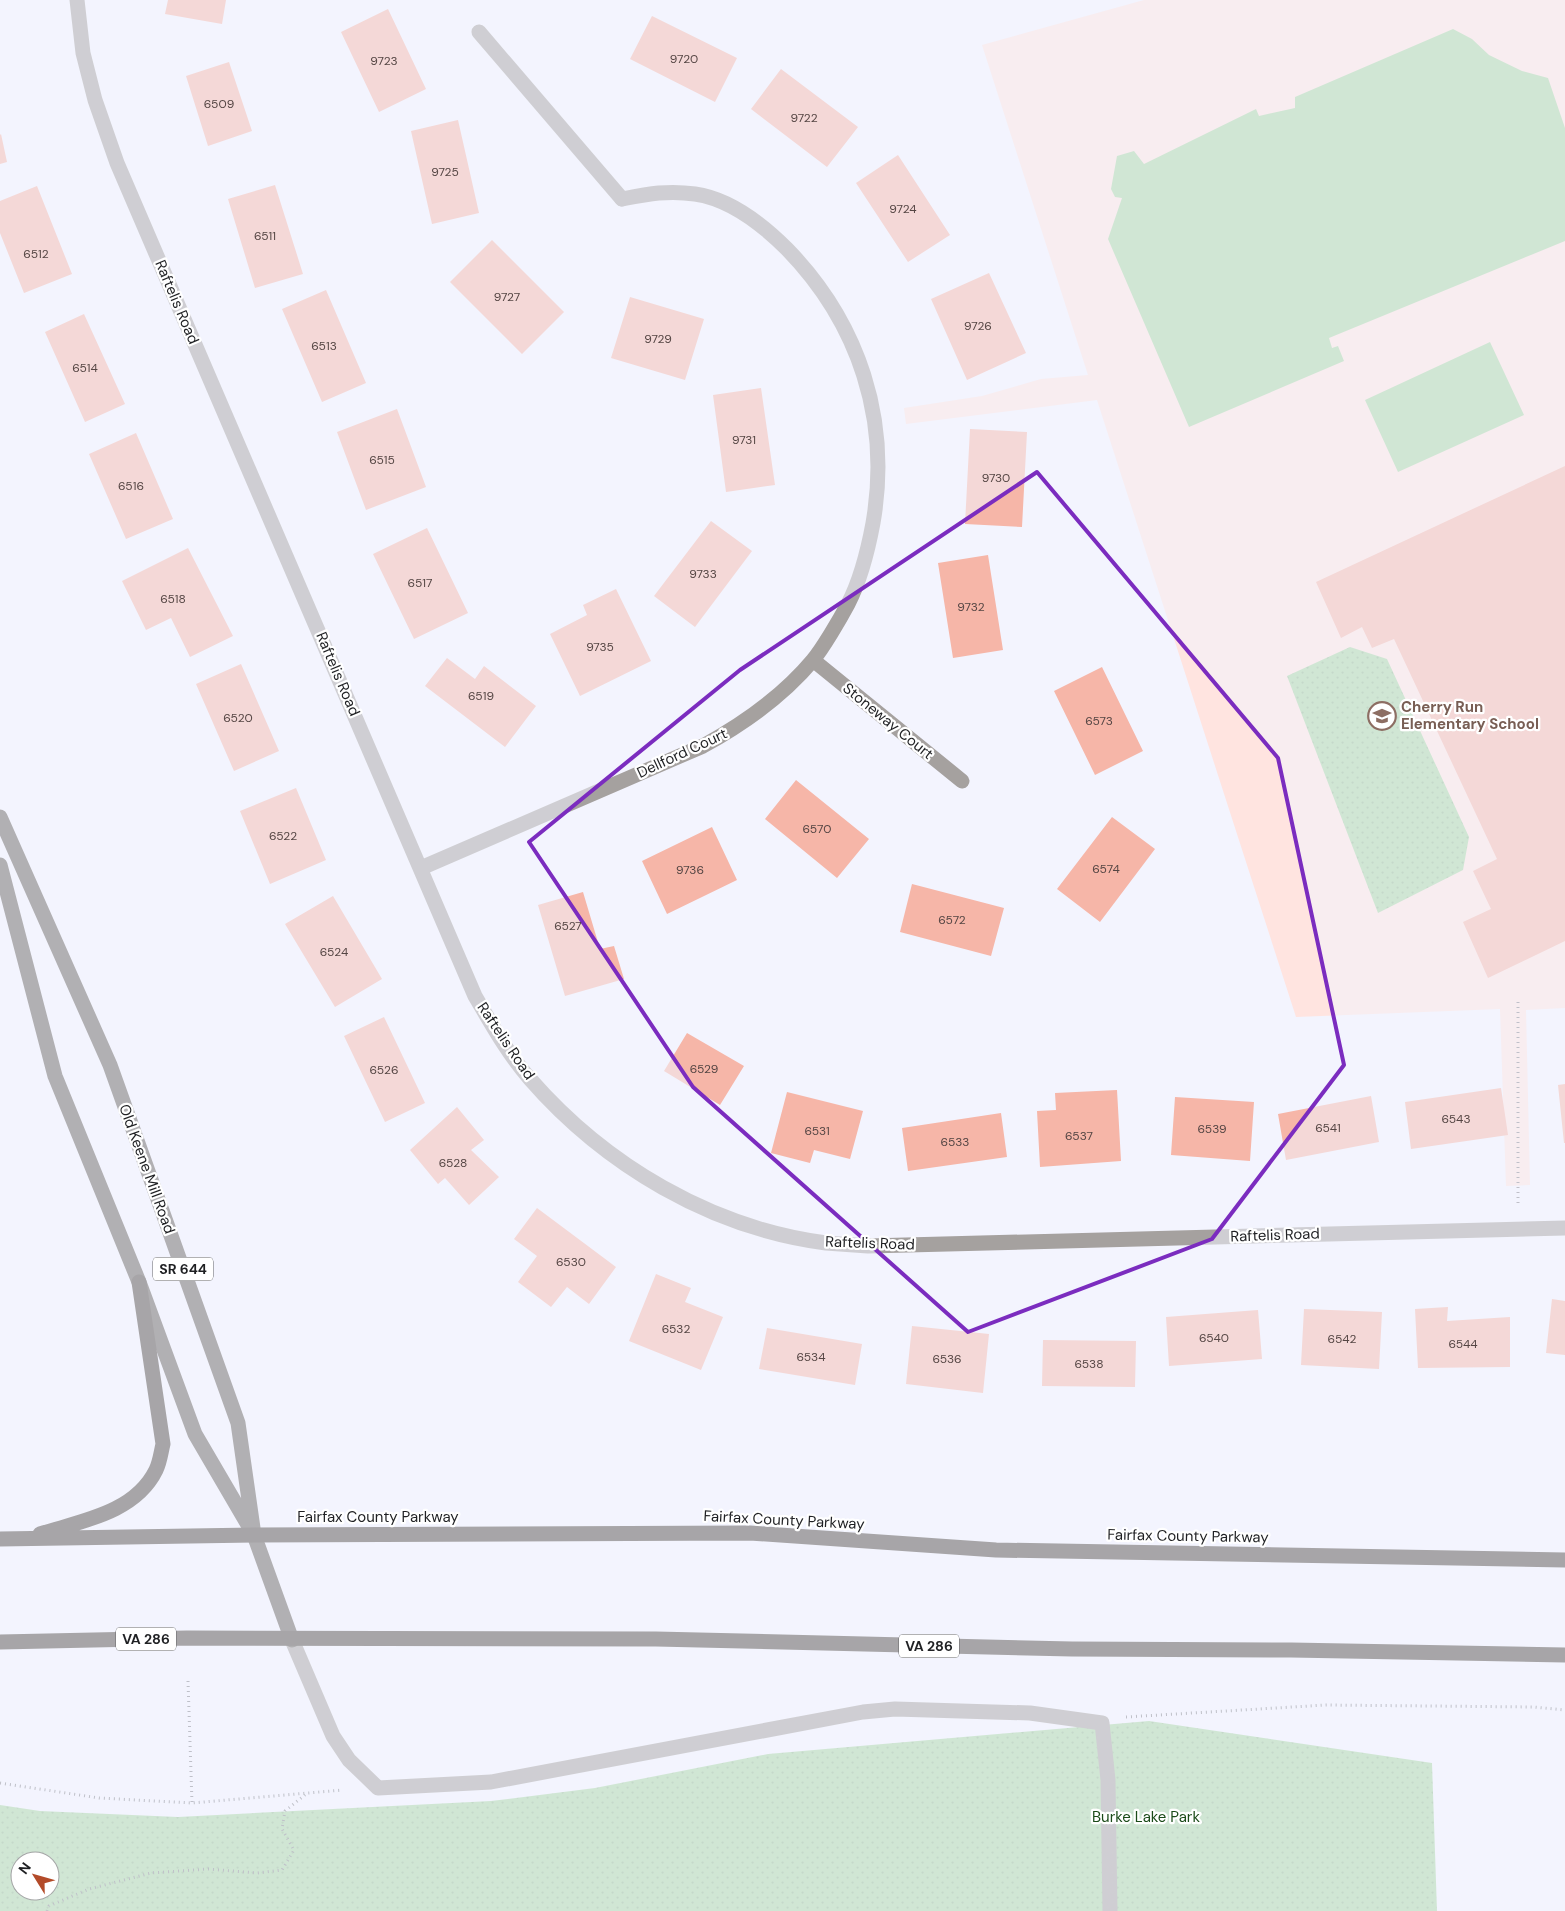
<svg xmlns="http://www.w3.org/2000/svg" width="1565" height="1911" viewBox="0 0 1565 1911" font-family="'DM Sans',sans-serif">
<defs>
<pattern id="park-dots" width="8" height="8" patternUnits="userSpaceOnUse" patternTransform="scale(1.25)"><rect width="8" height="8" fill="#a7d6a3"/><path d="M2 2h.1M6 6h.1" fill="none" stroke="#8fb78c" stroke-width="1.8" stroke-linecap="round"/></pattern>
</defs>
<rect width="100%" height="100%" fill="#f3f4fe"/>
<path fill="#ffe4e0" d="M 1144,0 L 1565,0 L 1565,1008 L 1526,1010 L 1530,1185 L 1506,1186 L 1500,1009 L 1296,1017 L 1097,400 L 906,424 L 904,408 L 982,396 L 1041,379 L 1088,375 L 982,45 Z"/>
<path fill="url(#park-dots)" fill-rule="evenodd" d="M 1350,647 L 1387,659 L 1469,837 L 1463,870 L 1378,913 L 1287,676 Z
M 1149,1721 L 1432,1763 L 1437,1911 L 0,1911 L 0,1805 L 40,1811 L 178,1817 L 491,1801 L 595,1788 L 768,1754 ZM 20,1861 L 50,1861 L 50,1891 L 20,1891 Z"/>
<path fill="#a7d6a3" d="M 1453,29 L 1472,39 L 1489,55 L 1522,71 L 1548,78 L 1565,128 L 1565,241 L 1329,338 L 1332,348 L 1338,346 L 1344,361 L 1189,427 L 1108,239 L 1122,198 L 1115,197 L 1111,189 L 1117,156 L 1134,151 L 1144,164 L 1256,109 L 1259,116 L 1295,108 L 1295,97 Z
M 1490,342 L 1524,415 L 1398,472 L 1365,400 Z"/>
<path fill="#f6b6a8" d="M 168,0 L 226,0 L 222,24 L 165,14 Z
M 388,9 L 426,89 L 379,112 L 341,32 Z
M 652,16 L 737,58 L 715,102 L 630,59 Z
M 229,62 L 252,131 L 208,146 L 186,76 Z
M 781,69 L 858,127 L 827,167 L 751,109 Z
M 458,120 L 479,213 L 432,224 L 411,131 Z
M 1,134 L 7,162 L 0,164 L 0,135 Z
M 898,155 L 950,235 L 908,262 L 856,183 Z
M 275,185 L 303,274 L 255,288 L 228,199 Z
M 37,186 L 72,274 L 24,293 L 0,233 L 0,201 Z
M 492,240 L 564,312 L 522,354 L 450,282 Z
M 989,273 L 1026,353 L 967,380 L 931,299 Z
M 326,290 L 366,383 L 322,402 L 282,309 Z
M 630,297 L 704,319 L 685,380 L 611,358 Z
M 84,314 L 125,404 L 85,422 L 45,332 Z
M 761,388 L 775,485 L 726,492 L 713,395 Z
M 397,409 L 426,487 L 366,510 L 337,432 Z
M 970,429 L 1027,432 L 1022,527 L 965,524 Z
M 136,433 L 173,519 L 126,539 L 89,454 Z
M 1565,466 L 1565,941 L 1488,978 L 1463,922 L 1491,909 L 1473,871 L 1497,859 L 1394,639 L 1372,648 L 1362,627 L 1341,638 L 1316,582 Z
M 711,521 L 752,551 L 695,627 L 654,596 Z
M 427,528 L 468,613 L 414,639 L 373,554 Z
M 188,548 L 233,636 L 190,657 L 171,618 L 146,630 L 122,581 Z
M 988,555 L 1003,650 L 953,658 L 938,563 Z
M 616,589 L 651,661 L 580,696 L 550,634 L 587,615 L 583,605 Z
M 447,658 L 475,679 L 484,666 L 536,706 L 505,747 L 425,686 Z
M 241,664 L 279,751 L 234,771 L 196,684 Z
M 1102,667 L 1143,751 L 1095,775 L 1054,691 Z
M 796,780 L 869,839 L 837,878 L 765,819 Z
M 296,788 L 326,860 L 270,884 L 240,811 Z
M 1112,817 L 1155,849 L 1100,922 L 1057,889 Z
M 712,827 L 737,880 L 667,914 L 642,861 Z
M 912,884 L 1004,908 L 991,956 L 900,932 Z
M 583,892 L 600,949 L 614,946 L 624,979 L 565,996 L 538,905 Z
M 333,896 L 382,979 L 335,1007 L 285,924 Z
M 384,1017 L 425,1103 L 385,1122 L 344,1036 Z
M 687,1033 L 744,1066 L 720,1105 L 664,1071 Z
M 1565,1084 L 1565,1143 L 1564,1143 L 1558,1085 Z
M 1501,1088 L 1508,1135 L 1411,1149 L 1405,1102 Z
M 1117,1090 L 1121,1161 L 1040,1167 L 1037,1111 L 1056,1110 L 1055,1093 Z
M 787,1092 L 863,1111 L 850,1159 L 814,1150 L 810,1163 L 771,1153 Z
M 1371,1096 L 1379,1142 L 1286,1160 L 1278,1114 Z
M 1175,1097 L 1254,1102 L 1250,1161 L 1171,1155 Z
M 457,1107 L 484,1140 L 471,1150 L 499,1177 L 469,1205 L 445,1178 L 438,1184 L 410,1150 Z
M 1001,1113 L 1007,1157 L 908,1171 L 902,1128 Z
M 537,1208 L 616,1267 L 589,1304 L 567,1287 L 551,1307 L 518,1282 L 537,1256 L 514,1239 Z
M 656,1274 L 691,1288 L 685,1302 L 723,1317 L 701,1370 L 629,1341 Z
M 1552,1299 L 1565,1301 L 1565,1355 L 1546,1353 Z
M 1448,1307 L 1447,1321 L 1510,1317 L 1510,1367 L 1418,1368 L 1415,1309 Z
M 1304,1309 L 1382,1312 L 1379,1369 L 1301,1365 Z
M 1258,1310 L 1262,1359 L 1169,1366 L 1166,1317 Z
M 912,1326 L 989,1334 L 983,1393 L 906,1384 Z
M 767,1328 L 862,1344 L 855,1385 L 759,1369 Z
M 1043,1340 L 1136,1341 L 1135,1387 L 1042,1386 Z"/>
<g fill="none" stroke-linecap="round" stroke-linejoin="round">
<path stroke="#818289" stroke-width="3" stroke-dasharray="1 4" stroke-linecap="butt" d="M 1518,1203 L 1518,1000
M 188,1681 L 192,1803
M 1126,1717 L 1326,1705 L 1534,1707 L 1565,1710
M 0,1783 L 99,1798 L 192,1803 L 343,1790
M 47,1911 L 49,1906 L 89,1889 L 151,1873 L 208,1869 L 257,1873 L 282,1870 L 294,1850 L 282,1829 L 285,1811 L 306,1794"/>
<path stroke="#a5a19f" stroke-width="15" d="M 479,32 L 622,199
M 292,1640 L 333,1736 L 349,1760 L 378,1788 L 491,1782 L 863,1712 L 895,1709 L 1030,1713 L 1102,1723 L 1108,1780 L 1110,1911"/>
<path stroke="#a5a19f" stroke-width="15" d="M 77,0 L 83,53 L 95,100 L 117,163 L 475,996 C 492,1025 508,1054 530,1079 C 605,1165 711,1228 826,1243 C 840,1244 854,1245 868,1246 L 1565,1228
M 813,660 L 962,781
M 421,868 L 703,746 C 743,724 783,696 813,660 C 823,648 840,619 848,604 C 861,579 868,550 873,523 C 891,420 859,323 787,249 C 762,224 730,199 695,194 C 668,190 648,194 622,199"/>
<path stroke="#635d59" stroke-width="15" d="M 0,817 L 110,1065 L 238,1423 L 253,1528
M 0,865 L 55,1076 L 139,1282 L 195,1434 L 254,1535 L 292,1640"/>
<path stroke="#4c4640" stroke-width="15" d="M 40,1534 C 81,1521 135,1513 156,1470 C 160,1462 161,1452 163,1444 L 139,1282
M 0,1539 L 254,1535 L 750,1533 L 996,1550 L 1565,1560
M 0,1642 L 187,1638 L 656,1639 L 1072,1649 L 1291,1650 L 1565,1655"/>
</g>
<path d="M0 0H1565V1911H0ZM 1037,472 L 1278,758 L 1344,1065 L 1212,1239 L 968,1332 L 693,1087 L 529,842 L 740,670 Z" fill="#f3f4fe" fill-opacity=".55" fill-rule="evenodd"/>
<path fill="none" stroke="#7b2cbf" stroke-width="4" stroke-linejoin="round" d="M 1037,472 L 1278,758 L 1344,1065 L 1212,1239 L 968,1332 L 693,1087 L 529,842 L 740,670 Z"/>
<defs>
<symbol id="school-ring" viewBox="-11 -11 22 22"><circle r="9.5" fill="#fff" stroke="#8d6e63" stroke-width="1.5"/><path d="M0-5L7-2L0 1L-7-2ZM-4 1L0 2.5L4 1V4Q0 6-4 4Z" fill="#8d6e63"/></symbol>
</defs>
<g fill-rule="evenodd">
<use href="#school-ring" x="1366" y="700" width="32" height="32"/>
</g>
<g text-anchor="middle" stroke-width="4.5" stroke-linejoin="round" paint-order="stroke">
<g font-size="12" fill="#554644">
<text x="684" y="63">9720</text>
<text x="384" y="65">9723</text>
<text x="219" y="108">6509</text>
<text x="804" y="122">9722</text>
<text x="445" y="176">9725</text>
<text x="903" y="213">9724</text>
<text x="265" y="240">6511</text>
<text x="36" y="258">6512</text>
<text x="507" y="301">9727</text>
<text x="978" y="330">9726</text>
<text x="658" y="343">9729</text>
<text x="324" y="350">6513</text>
<text x="85" y="372">6514</text>
<text x="744" y="444">9731</text>
<text x="382" y="464">6515</text>
<text x="996" y="482">9730</text>
<text x="131" y="490">6516</text>
<text x="703" y="578">9733</text>
<text x="420" y="587">6517</text>
<text x="173" y="603">6518</text>
<text x="971" y="611">9732</text>
<text x="600" y="651">9735</text>
<text x="481" y="700">6519</text>
<text x="238" y="722">6520</text>
<text x="1099" y="725">6573</text>
<text x="817" y="833">6570</text>
<text x="283" y="840">6522</text>
<text x="1106" y="873">6574</text>
<text x="690" y="874">9736</text>
<text x="952" y="924">6572</text>
<text x="568" y="930">6527</text>
<text x="334" y="956">6524</text>
<text x="704" y="1073">6529</text>
<text x="384" y="1074">6526</text>
<text x="1456" y="1123">6543</text>
<text x="1328" y="1132">6541</text>
<text x="1212" y="1133">6539</text>
<text x="817" y="1135">6531</text>
<text x="1079" y="1140">6537</text>
<text x="955" y="1146">6533</text>
<text x="453" y="1167">6528</text>
<text x="571" y="1266">6530</text>
<text x="676" y="1333">6532</text>
<text x="1214" y="1342">6540</text>
<text x="1342" y="1343">6542</text>
<text x="1463" y="1348">6544</text>
<text x="811" y="1361">6534</text>
<text x="947" y="1363">6536</text>
<text x="1089" y="1368">6538</text>
</g>
<g fill="#fff" stroke="#626365" stroke-width="1">
<rect x="153" y="1257.5" width="60" height="23" rx="4"/>
<rect x="116" y="1627.5" width="60" height="23" rx="4"/>
<rect x="899" y="1634.5" width="60" height="23" rx="4"/>
</g>
<g font-size="14" font-weight="bold" fill="#1f2023">
<text x="183" y="1274">SR 644</text>
<text x="146" y="1644">VA 286</text>
<text x="929" y="1651">VA 286</text>
</g>
<g font-size="15" fill="#1f2023" stroke="#fff">
<text transform="translate(177 302) rotate(67)" y="5">Raftelis Road</text>
<text transform="translate(338 674) rotate(67)" y="5">Raftelis Road</text>
<text transform="translate(888 721) rotate(39)" y="5">Stoneway Court</text>
<text transform="translate(682 753) rotate(-25)" y="5">Dellford Court</text>
<text transform="translate(506 1041) rotate(56)" y="5">Raftelis Road</text>
<text transform="translate(147 1169) rotate(70)" y="5">Old Keene Mill Road</text>
<text transform="translate(1275 1235) rotate(-2)" y="5">Raftelis Road</text>
<text transform="translate(870 1243) rotate(2)" y="5">Raftelis Road</text>
<text x="378" y="1522">Fairfax County Parkway</text>
<text transform="translate(784 1520) rotate(3)" y="5">Fairfax County Parkway</text>
<text transform="translate(1188 1536) rotate(1)" y="5">Fairfax County Parkway</text>
</g>
<g font-size="15" font-weight="bold" fill="#785e54" stroke="#fff" text-anchor="start">
<text x="1401" y="712">Cherry Run<tspan x="1401" dy="17">Elementary School</tspan></text>
</g>
<g font-size="15" fill="#1b4b19" stroke="#fff">
<text x="1146" y="1822">Burke Lake Park</text>
</g>
</g>
<g transform="translate(35 1876) rotate(307)"><circle r="24" fill="#ffffff" stroke="#a5a6a7"/>
<path d="M0-4L9 19L0 12L-9 19Z" fill="#b34b29"/>
<text y="-8" font-size="14" font-weight="bold" text-anchor="middle" fill="#1f2023">N</text>
</g>
</svg>
